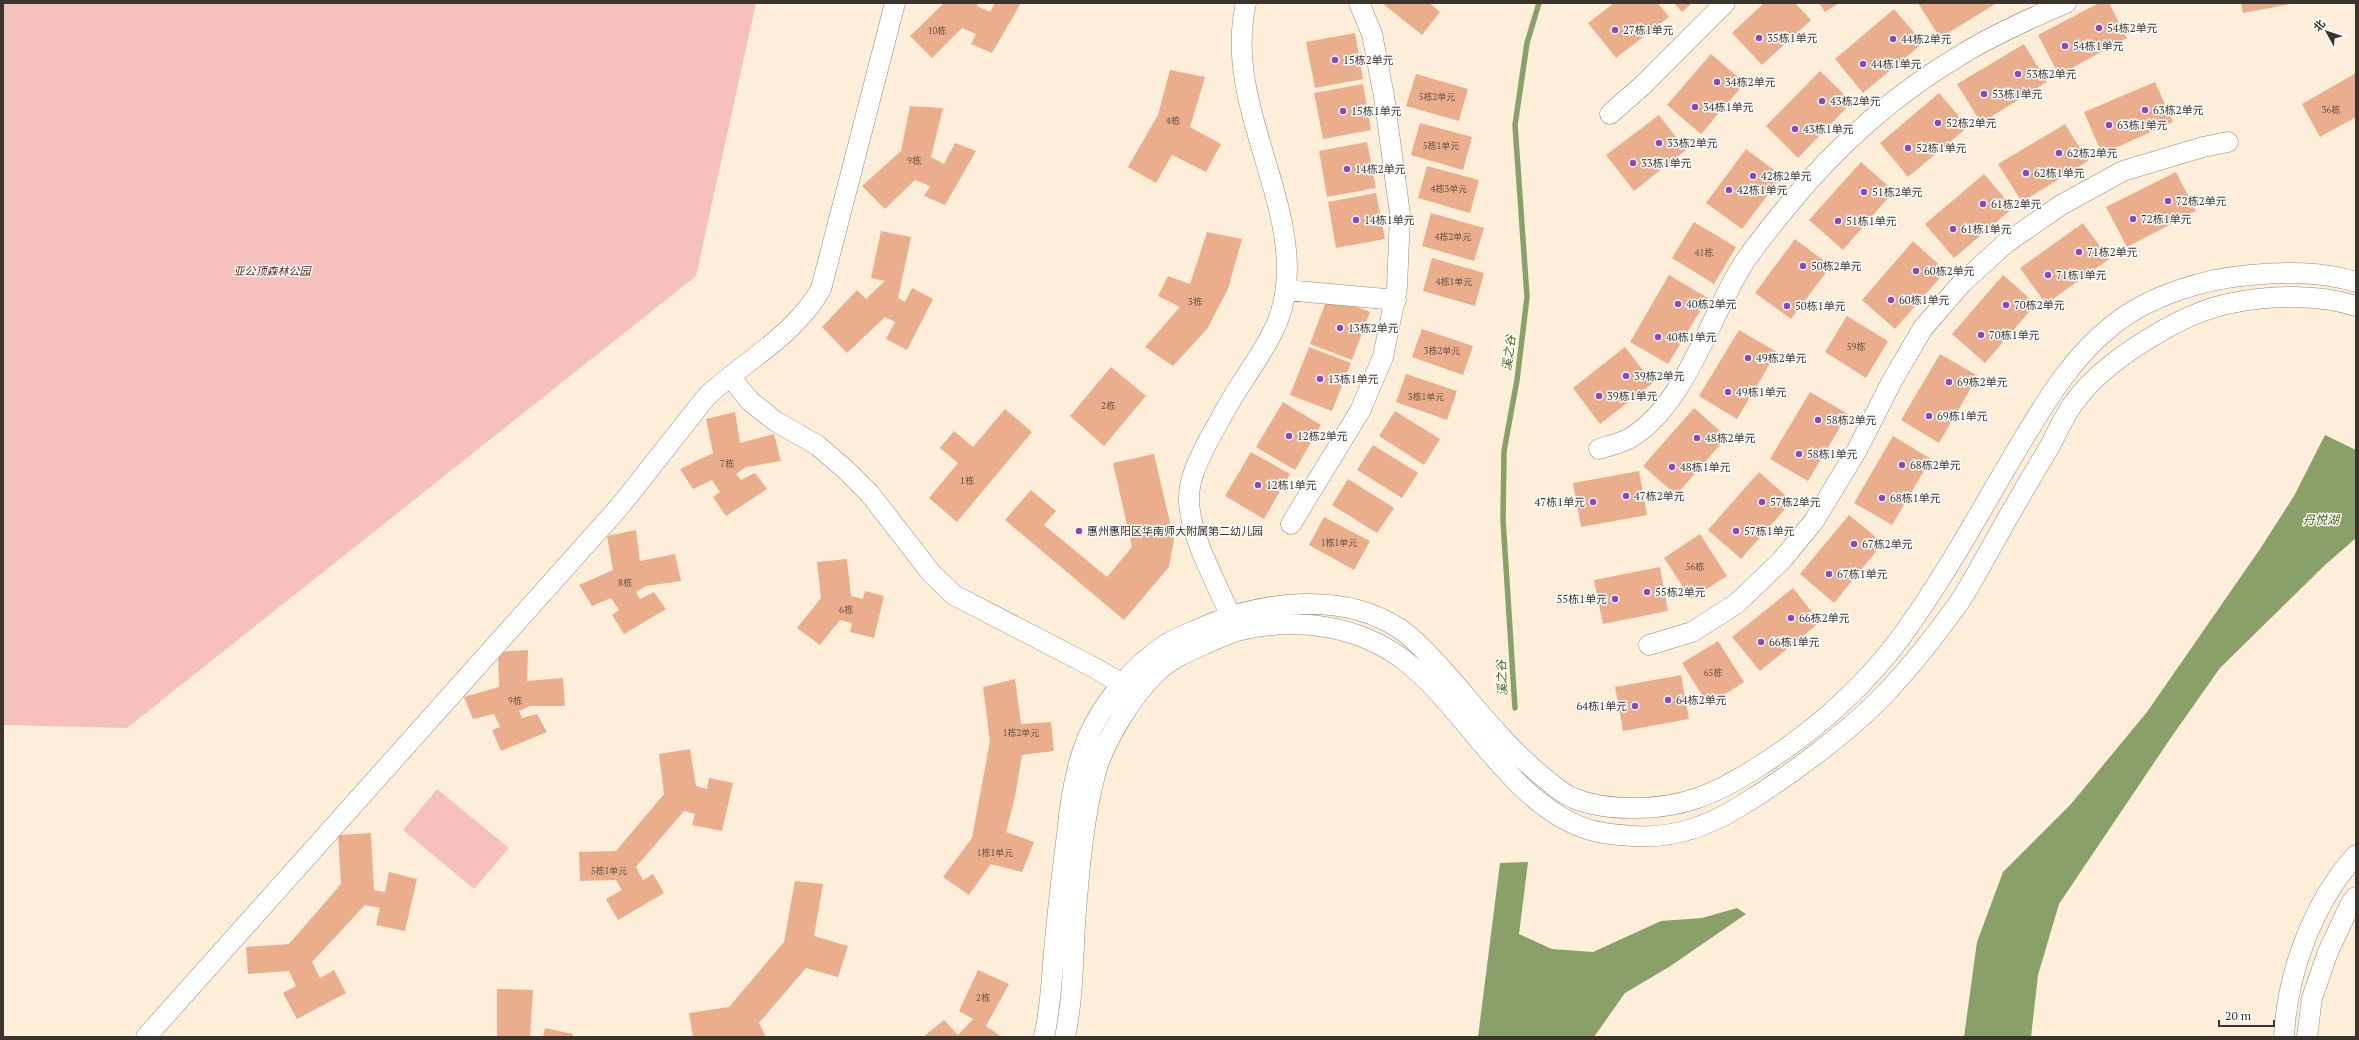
<svg xmlns="http://www.w3.org/2000/svg" width="2359" height="1040" viewBox="0 0 2359 1040" font-family="'PT Serif','Noto Sans SC',serif">
<rect width="100%" height="100%" fill="#fdeed9"/>
<path fill="#f6c1bc" d="M 3,3 L 756,3 L 696,276 L 127,728 L 3,725 Z
M 437,789 L 509,848 L 474,889 L 403,830 Z"/>
<path fill="#89a168" d="M 2325,435 L 2356,450 L 2356,538 L 2325,565 L 2220,668 L 2170,739 L 2059,904 L 2038,975 L 2031,1037 L 1964,1037 L 1977,942 L 2003,872 L 2071,804 L 2147,712 L 2260,549 L 2294,496 Z
M 1528,862 L 1519,934 L 1552,949 L 1593,952 L 1661,921 L 1702,918 L 1737,908 L 1746,914 L 1669,967 L 1625,993 L 1594,1037 L 1478,1037 L 1500,863 Z"/>
<g fill="none" stroke-linecap="round" stroke-linejoin="round">
<path stroke="#89a168" stroke-width="5.5" d="M 1515,708 L 1503,520 L 1504,451 L 1517,380 L 1527,297 L 1515,125 L 1527,43 L 1539,3"/>
</g>
<path fill="#eaae8d" d="M 944,3 L 978,3 L 977,6 L 990,12 L 995,3 L 1021,3 L 992,53 L 971,44 L 976,34 L 962,28 L 932,58 L 910,36 Z
M 1382,3 L 1429,3 L 1440,12 L 1422,35 Z
M 1614,3 L 1658,3 L 1669,17 L 1616,58 L 1588,23 Z
M 1674,3 L 1692,3 L 1682,12 Z
M 1764,3 L 1795,3 L 1811,20 L 1762,65 L 1732,33 Z
M 1819,3 L 1839,3 L 1825,12 Z
M 1918,3 L 1997,3 L 1940,38 Z
M 2099,3 L 2109,3 L 2127,38 L 2059,75 L 2038,35 Z
M 2241,3 L 2290,3 L 2290,4 L 2243,13 Z
M 1894,9 L 1923,43 L 1863,93 L 1835,59 Z
M 1355,33 L 1363,79 L 1315,88 L 1306,42 Z
M 2024,44 L 2047,82 L 1981,123 L 1957,84 Z
M 1711,54 L 1745,83 L 1701,134 L 1667,105 Z
M 1170,70 L 1205,77 L 1190,127 L 1221,144 L 1206,172 L 1172,155 L 1156,183 L 1128,167 L 1158,115 Z
M 1820,71 L 1852,102 L 1798,158 L 1766,126 Z
M 2356,73 L 2356,117 L 2320,137 L 2302,104 Z
M 1416,74 L 1468,89 L 1459,121 L 1406,106 Z
M 2155,82 L 2173,122 L 2102,154 L 2084,112 Z
M 1363,84 L 1371,130 L 1323,139 L 1314,93 Z
M 1939,93 L 1968,127 L 1908,177 L 1880,143 Z
M 910,106 L 943,108 L 931,157 L 944,164 L 955,143 L 976,151 L 945,205 L 924,196 L 930,186 L 915,180 L 885,209 L 862,186 L 901,151 Z
M 1659,115 L 1686,150 L 1634,191 L 1606,155 Z
M 1420,123 L 1472,137 L 1463,170 L 1411,155 Z
M 2065,124 L 2088,161 L 2022,202 L 1998,164 Z
M 1367,142 L 1376,188 L 1327,197 L 1319,151 Z
M 1746,149 L 1782,176 L 1742,229 L 1706,203 Z
M 1861,162 L 1894,191 L 1843,250 L 1809,220 Z
M 1427,166 L 1479,180 L 1470,213 L 1418,198 Z
M 2176,172 L 2196,211 L 2127,247 L 2106,207 Z
M 1984,174 L 2013,208 L 1954,258 L 1925,224 Z
M 1376,193 L 1385,239 L 1336,248 L 1328,202 Z
M 1431,213 L 1484,228 L 1474,261 L 1422,246 Z
M 1694,222 L 1736,247 L 1714,284 L 1672,258 Z
M 2083,223 L 2109,259 L 2046,304 L 2020,268 Z
M 881,231 L 911,237 L 898,298 L 905,302 L 912,288 L 933,299 L 907,350 L 886,339 L 895,322 L 885,317 L 847,353 L 822,327 L 857,290 L 866,299 L 885,281 L 871,278 Z
M 1207,232 L 1242,239 L 1228,289 L 1207,329 L 1173,366 L 1145,347 L 1180,307 L 1158,296 L 1168,276 L 1190,284 Z
M 1795,239 L 1831,266 L 1791,319 L 1755,293 Z
M 1913,241 L 1946,271 L 1895,329 L 1862,300 Z
M 1432,258 L 1484,273 L 1475,306 L 1423,291 Z
M 1669,275 L 1708,298 L 1668,364 L 1630,342 Z
M 2003,275 L 2036,304 L 1985,363 L 1952,334 Z
M 1328,296 L 1370,312 L 1352,360 L 1310,344 Z
M 1847,316 L 1888,341 L 1866,378 L 1825,352 Z
M 1422,329 L 1473,346 L 1463,375 L 1412,357 Z
M 1739,330 L 1777,352 L 1737,419 L 1699,396 Z
M 1309,347 L 1351,363 L 1332,411 L 1290,395 Z
M 1625,347 L 1653,383 L 1600,424 L 1573,388 Z
M 1940,354 L 1978,376 L 1939,443 L 1901,420 Z
M 1111,367 L 1146,396 L 1104,446 L 1070,416 Z
M 1406,374 L 1457,391 L 1447,420 L 1396,402 Z
M 1810,392 L 1848,414 L 1808,481 L 1770,459 Z
M 1283,402 L 1321,425 L 1295,470 L 1256,447 Z
M 1694,408 L 1727,437 L 1676,495 L 1643,466 Z
M 1005,409 L 1032,432 L 957,522 L 929,498 L 958,463 L 940,448 L 954,431 L 973,447 Z
M 1395,411 L 1440,439 L 1424,465 L 1379,436 Z
M 735,412 L 740,443 L 774,434 L 781,461 L 746,467 L 736,474 L 741,480 L 755,473 L 767,489 L 726,516 L 713,497 L 720,492 L 712,480 L 693,489 L 680,469 L 713,453 L 706,419 Z
M 1893,436 L 1931,459 L 1892,525 L 1854,503 Z
M 1373,445 L 1418,473 L 1402,498 L 1357,470 Z
M 1251,452 L 1290,474 L 1264,519 L 1225,496 Z
M 1154,454 L 1174,540 L 1169,567 L 1124,620 L 1005,520 L 1031,490 L 1056,511 L 1044,525 L 1107,577 L 1132,547 L 1113,463 Z
M 1639,471 L 1647,515 L 1581,527 L 1573,483 Z
M 1759,472 L 1792,501 L 1741,559 L 1708,530 Z
M 1348,479 L 1394,508 L 1377,533 L 1332,505 Z
M 1849,515 L 1883,543 L 1834,603 L 1800,574 Z
M 1324,517 L 1370,541 L 1354,570 L 1309,545 Z
M 636,530 L 640,561 L 675,554 L 681,581 L 646,586 L 636,592 L 640,599 L 654,592 L 666,609 L 624,634 L 612,615 L 619,610 L 611,598 L 592,606 L 579,585 L 613,570 L 607,536 Z
M 1700,534 L 1727,576 L 1691,599 L 1664,558 Z
M 847,559 L 851,596 L 863,599 L 865,591 L 884,596 L 874,638 L 850,632 L 852,623 L 840,620 L 820,645 L 797,628 L 821,598 L 817,562 Z
M 1660,567 L 1668,611 L 1603,624 L 1594,580 Z
M 1793,588 L 1820,622 L 1760,671 L 1732,637 Z
M 1718,641 L 1744,682 L 1708,705 L 1682,663 Z
M 528,650 L 527,681 L 563,678 L 565,706 L 530,706 L 519,711 L 522,718 L 537,714 L 547,732 L 501,751 L 492,730 L 500,727 L 494,714 L 473,719 L 464,697 L 499,687 L 498,652 Z
M 1681,675 L 1689,719 L 1623,731 L 1615,687 Z
M 1015,679 L 1021,724 L 1051,722 L 1054,751 L 1022,755 L 1015,797 L 1006,832 L 1034,842 L 1022,872 L 991,864 L 969,895 L 943,877 L 972,838 L 990,741 L 983,687 Z
M 690,749 L 696,786 L 707,789 L 709,778 L 733,783 L 722,831 L 692,825 L 695,814 L 684,811 L 636,867 L 643,880 L 653,874 L 664,893 L 618,920 L 606,899 L 622,890 L 616,880 L 580,881 L 579,852 L 616,851 L 664,794 L 659,754 Z
M 371,833 L 374,890 L 385,892 L 389,872 L 417,879 L 405,931 L 376,925 L 380,908 L 365,905 L 312,962 L 320,978 L 334,970 L 346,993 L 297,1019 L 283,993 L 296,986 L 289,971 L 248,974 L 246,947 L 289,944 L 341,884 L 338,835 Z
M 795,881 L 823,884 L 814,936 L 848,946 L 838,977 L 806,968 L 759,1023 L 766,1037 L 693,1037 L 689,1013 L 729,1007 L 784,942 Z
M 978,970 L 1009,984 L 986,1026 L 1002,1037 L 923,1037 L 944,1020 L 958,1035 L 973,1019 L 959,1011 Z
M 497,989 L 533,990 L 530,1037 L 497,1037 Z
M 545,1028 L 573,1034 L 572,1037 L 543,1037 Z"/>
<g fill="none" stroke-linecap="round" stroke-linejoin="round">
<defs>
<path id="street" d="M 1610,114 L 1643,85 L 1725,3
M 1286,290 L 1396,300
M 730,377 L 750,401 L 775,421 L 817,445 L 846,470 L 870,494 L 932,574 L 954,595 L 1093,667 L 1134,691
M 1599,449 C 1609,446 1621,443 1630,438 C 1687,404 1710,314 1745,261 C 1758,242 1772,225 1786,208 C 1836,146 1896,93 1964,53 C 1997,33 2031,18 2066,3
M 1291,524 L 1360,411 L 1383,357 L 1397,288 L 1400,214 L 1384,96 L 1372,34 L 1359,3
M 1236,629 C 1222,592 1190,540 1189,501 C 1188,480 1199,459 1208,441 C 1220,420 1231,398 1245,378 C 1270,339 1287,317 1287,268 C 1286,180 1225,94 1246,3
M 1649,645 L 1692,632 L 1736,604 L 1781,561 L 1814,521 L 1857,450 L 1892,381 L 1923,328 L 1962,283 L 2006,243 L 2061,205 L 2123,171 L 2203,147 L 2228,142
M 146,1037 L 621,505 L 707,396 C 745,361 794,336 821,289 L 895,3
M 1044,1037 C 1052,1002 1052,966 1056,931 C 1059,898 1063,866 1067,834 C 1070,802 1075,769 1087,739 C 1103,702 1134,665 1168,643 C 1179,637 1192,632 1203,627 C 1262,601 1344,591 1400,629 C 1416,640 1429,655 1442,669 C 1474,705 1505,746 1542,776 C 1552,784 1562,794 1573,798 C 1592,806 1611,808 1631,808 C 1681,809 1716,794 1758,767 C 1812,733 1863,688 1901,637 C 1945,577 1981,510 2019,446 C 2047,400 2071,358 2114,324 C 2151,295 2204,279 2250,275 C 2286,272 2321,271 2356,282
M 1065,1037 C 1073,999 1073,961 1075,923 C 1079,873 1083,819 1096,771 C 1105,740 1133,695 1156,673 C 1170,659 1187,652 1205,644 C 1217,639 1229,633 1241,630 C 1296,617 1359,625 1405,661 C 1466,708 1511,804 1587,829 C 1602,834 1618,835 1634,836 C 1674,839 1709,826 1742,805 C 1788,777 1849,732 1886,693 C 1912,665 1936,635 1958,604 C 1971,585 1981,565 1992,546 C 2011,512 2030,479 2050,446 C 2057,432 2064,417 2073,404 C 2102,362 2182,312 2232,303 C 2271,295 2318,294 2356,306
M 2284,1037 C 2287,973 2313,903 2356,855
M 2307,1037 L 2312,998 L 2328,952 L 2351,903 L 2356,897"/>
</defs>
<use href="#street" stroke="#978a78" stroke-width="21"/>
<use href="#street" stroke="#fff" stroke-width="20"/>
</g>
<g fill="#8947bb" stroke="#fdfdfd" stroke-width="1.5">
<circle cx="2099" cy="28" r="4"/>
<circle cx="1615" cy="30" r="4"/>
<circle cx="1759" cy="38" r="4"/>
<circle cx="1893" cy="39" r="4"/>
<circle cx="2065" cy="46" r="4"/>
<circle cx="1335" cy="60" r="4"/>
<circle cx="1863" cy="64" r="4"/>
<circle cx="2018" cy="74" r="4"/>
<circle cx="1717" cy="82" r="4"/>
<circle cx="1984" cy="94" r="4"/>
<circle cx="1822" cy="101" r="4"/>
<circle cx="1695" cy="107" r="4"/>
<circle cx="2145" cy="110" r="4"/>
<circle cx="1343" cy="111" r="4"/>
<circle cx="1938" cy="123" r="4"/>
<circle cx="2109" cy="125" r="4"/>
<circle cx="1795" cy="129" r="4"/>
<circle cx="1659" cy="143" r="4"/>
<circle cx="1908" cy="148" r="4"/>
<circle cx="2059" cy="153" r="4"/>
<circle cx="1633" cy="163" r="4"/>
<circle cx="1347" cy="169" r="4"/>
<circle cx="2026" cy="173" r="4"/>
<circle cx="1753" cy="176" r="4"/>
<circle cx="1729" cy="190" r="4"/>
<circle cx="1864" cy="192" r="4"/>
<circle cx="2168" cy="201" r="4"/>
<circle cx="1983" cy="204" r="4"/>
<circle cx="2133" cy="219" r="4"/>
<circle cx="1356" cy="220" r="4"/>
<circle cx="1838" cy="221" r="4"/>
<circle cx="1953" cy="229" r="4"/>
<circle cx="2079" cy="252" r="4"/>
<circle cx="1803" cy="266" r="4"/>
<circle cx="1916" cy="271" r="4"/>
<circle cx="2048" cy="275" r="4"/>
<circle cx="1891" cy="300" r="4"/>
<circle cx="1678" cy="304" r="4"/>
<circle cx="2006" cy="305" r="4"/>
<circle cx="1787" cy="306" r="4"/>
<circle cx="1340" cy="328" r="4"/>
<circle cx="1981" cy="335" r="4"/>
<circle cx="1658" cy="337" r="4"/>
<circle cx="1748" cy="358" r="4"/>
<circle cx="1626" cy="376" r="4"/>
<circle cx="1320" cy="379" r="4"/>
<circle cx="1949" cy="382" r="4"/>
<circle cx="1728" cy="392" r="4"/>
<circle cx="1599" cy="396" r="4"/>
<circle cx="1929" cy="416" r="4"/>
<circle cx="1818" cy="420" r="4"/>
<circle cx="1289" cy="436" r="4"/>
<circle cx="1697" cy="438" r="4"/>
<circle cx="1799" cy="454" r="4"/>
<circle cx="1902" cy="465" r="4"/>
<circle cx="1672" cy="467" r="4"/>
<circle cx="1258" cy="485" r="4"/>
<circle cx="1626" cy="496" r="4"/>
<circle cx="1882" cy="498" r="4"/>
<circle cx="1593" cy="502" r="4"/>
<circle cx="1762" cy="502" r="4"/>
<circle cx="1079" cy="531" r="4"/>
<circle cx="1736" cy="531" r="4"/>
<circle cx="1854" cy="544" r="4"/>
<circle cx="1829" cy="574" r="4"/>
<circle cx="1647" cy="592" r="4"/>
<circle cx="1615" cy="599" r="4"/>
<circle cx="1791" cy="618" r="4"/>
<circle cx="1761" cy="642" r="4"/>
<circle cx="1668" cy="700" r="4"/>
<circle cx="1635" cy="706" r="4"/>
</g>
<g text-anchor="middle" stroke-width="3" stroke-linejoin="round" paint-order="stroke">
<g font-size="9" fill="#665245">
<text x="937" y="34">10栋</text>
<text x="1437" y="100">5栋2单元</text>
<text x="2331" y="113">36栋</text>
<text x="1173" y="124">4栋</text>
<text x="1441" y="149">5栋1单元</text>
<text x="914" y="164">9栋</text>
<text x="1449" y="192">4栋3单元</text>
<text x="1453" y="240">4栋2单元</text>
<text x="1704" y="256">41栋</text>
<text x="1454" y="285">4栋1单元</text>
<text x="1195" y="305">3栋</text>
<text x="1856" y="350">59栋</text>
<text x="1442" y="354">3栋2单元</text>
<text x="1426" y="400">3栋1单元</text>
<text x="1108" y="409">2栋</text>
<text x="727" y="467">7栋</text>
<text x="967" y="484">1栋</text>
<text x="1339" y="546">1栋1单元</text>
<text x="1695" y="570">56栋</text>
<text x="625" y="586">8栋</text>
<text x="846" y="613">6栋</text>
<text x="1713" y="676">65栋</text>
<text x="515" y="704">9栋</text>
<text x="1021" y="736">1栋2单元</text>
<text x="995" y="856">1栋1单元</text>
<text x="609" y="874">5栋1单元</text>
<text x="983" y="1001">2栋</text>
</g>
<g font-size="11" fill="#3a342d" stroke="#fdfdfd" text-anchor="start">
<text x="2107" y="32">54栋2单元</text>
<text x="1623" y="34">27栋1单元</text>
<text x="1767" y="42">35栋1单元</text>
<text x="1901" y="43">44栋2单元</text>
<text x="2073" y="50">54栋1单元</text>
<text x="1343" y="64">15栋2单元</text>
<text x="1871" y="68">44栋1单元</text>
<text x="2026" y="78">53栋2单元</text>
<text x="1725" y="86">34栋2单元</text>
<text x="1992" y="98">53栋1单元</text>
<text x="1830" y="105">43栋2单元</text>
<text x="1703" y="111">34栋1单元</text>
<text x="2153" y="114">63栋2单元</text>
<text x="1351" y="115">15栋1单元</text>
<text x="1946" y="127">52栋2单元</text>
<text x="2117" y="129">63栋1单元</text>
<text x="1803" y="133">43栋1单元</text>
<text x="1667" y="147">33栋2单元</text>
<text x="1916" y="152">52栋1单元</text>
<text x="2067" y="157">62栋2单元</text>
<text x="1641" y="167">33栋1单元</text>
<text x="1355" y="173">14栋2单元</text>
<text x="2034" y="177">62栋1单元</text>
<text x="1761" y="180">42栋2单元</text>
<text x="1737" y="194">42栋1单元</text>
<text x="1872" y="196">51栋2单元</text>
<text x="2176" y="205">72栋2单元</text>
<text x="1991" y="208">61栋2单元</text>
<text x="2141" y="223">72栋1单元</text>
<text x="1364" y="224">14栋1单元</text>
<text x="1846" y="225">51栋1单元</text>
<text x="1961" y="233">61栋1单元</text>
<text x="2087" y="256">71栋2单元</text>
<text x="1811" y="270">50栋2单元</text>
<text x="1924" y="275">60栋2单元</text>
<text x="2056" y="279">71栋1单元</text>
<text x="1899" y="304">60栋1单元</text>
<text x="1686" y="308">40栋2单元</text>
<text x="2014" y="309">70栋2单元</text>
<text x="1795" y="310">50栋1单元</text>
<text x="1348" y="332">13栋2单元</text>
<text x="1989" y="339">70栋1单元</text>
<text x="1666" y="341">40栋1单元</text>
<text x="1756" y="362">49栋2单元</text>
<text x="1634" y="380">39栋2单元</text>
<text x="1328" y="383">13栋1单元</text>
<text x="1957" y="386">69栋2单元</text>
<text x="1736" y="396">49栋1单元</text>
<text x="1607" y="400">39栋1单元</text>
<text x="1937" y="420">69栋1单元</text>
<text x="1826" y="424">58栋2单元</text>
<text x="1297" y="440">12栋2单元</text>
<text x="1705" y="442">48栋2单元</text>
<text x="1807" y="458">58栋1单元</text>
<text x="1910" y="469">68栋2单元</text>
<text x="1680" y="471">48栋1单元</text>
<text x="1266" y="489">12栋1单元</text>
<text x="1634" y="500">47栋2单元</text>
<text x="1890" y="502">68栋1单元</text>
<text x="1585" y="506" text-anchor="end">47栋1单元</text>
<text x="1770" y="506">57栋2单元</text>
<text x="1087" y="535">惠州惠阳区华南师大附属第二幼儿园</text>
<text x="1744" y="535">57栋1单元</text>
<text x="1862" y="548">67栋2单元</text>
<text x="1837" y="578">67栋1单元</text>
<text x="1655" y="596">55栋2单元</text>
<text x="1607" y="603" text-anchor="end">55栋1单元</text>
<text x="1799" y="622">66栋2单元</text>
<text x="1769" y="646">66栋1单元</text>
<text x="1676" y="704">64栋2单元</text>
<text x="1627" y="710" text-anchor="end">64栋1单元</text>
</g>
<g font-size="11" font-style="italic" fill="#6b1a1b" stroke="#fdfdfd">
<text x="272" y="275">亚公顶森林公园</text>
</g>
<g font-size="12" font-style="italic" fill="#46630b" stroke="#fdfdfd">
<text transform="translate(1509 353) rotate(-83)" y="4">溪之谷</text>
<text x="2321" y="524">丹悦湖</text>
<text transform="translate(1502 678) rotate(-93)" y="4">溪之谷</text>
</g>
</g>
<rect width="2359" height="1040" fill="none" stroke="#3a342d" stroke-width="8"/>
<g transform="translate(2327 32) rotate(310)" stroke="#fdfdfd" stroke-width="3" paint-order="stroke">
<path d="M0-3L7 15L0 10L-7 15Z" fill="#3a342d"/>
<text y="-6" font-size="11" font-weight="bold" text-anchor="middle" fill="#3a342d">北</text>
</g>
<path d="M2219 1020v6h55v-6" fill="none" stroke="#3a342d" stroke-width="2"/>
<text x="2225" y="1020" font-size="12" fill="#3a342d" stroke="#fdfdfd" stroke-width="3" paint-order="stroke">20 m</text>
</svg>
